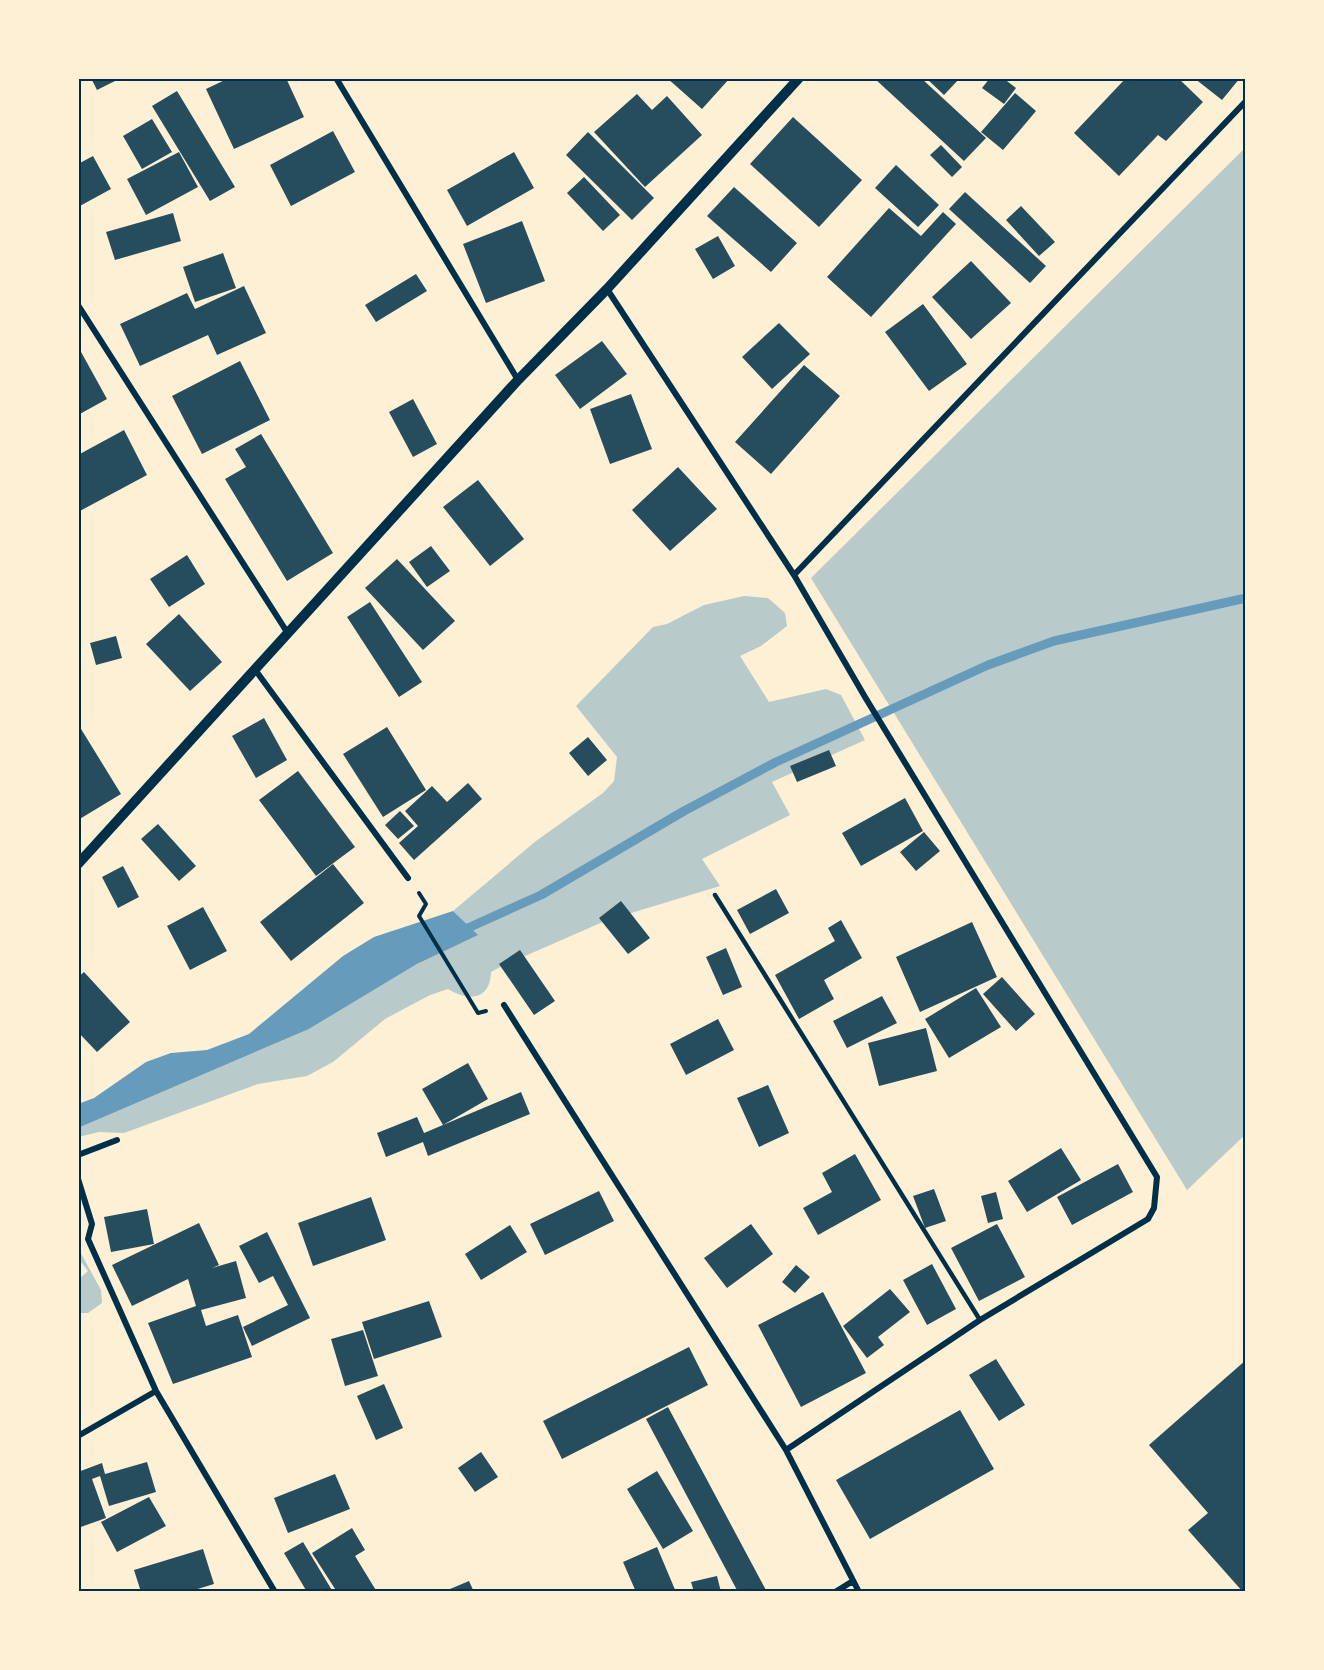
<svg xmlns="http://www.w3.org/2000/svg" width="1324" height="1670" viewBox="0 0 1324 1670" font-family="'Fira Sans Condensed',sans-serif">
<rect width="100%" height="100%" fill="#fdf0d5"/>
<path fill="#b9caca" d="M 1246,147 L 1246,1134 L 1187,1190 L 811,578 Z
M 744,596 L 768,598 L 785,613 L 787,626 L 761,646 L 740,656 L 769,702 L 826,689 L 841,695 L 865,740 L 772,782 L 790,815 L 702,859 L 720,886 L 605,921 L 502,966 L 491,972 C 490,1000 469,1002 448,989 L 430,995 L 385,1019 L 333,1062 L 307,1076 L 258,1084 L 124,1133 L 99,1132 L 78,1137 L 78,1128 L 309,1029 L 417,964 L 477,935 L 453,911 L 536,841 L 603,793 L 614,781 L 617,757 L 576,706 L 653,627 L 667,624 L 704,605 Z
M 78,1248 L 101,1290 L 102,1303 L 88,1313 L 78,1313 L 78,1280 L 88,1271 L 78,1258 Z"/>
<path fill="#669bbc" d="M 453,911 L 478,935 L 417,964 L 309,1029 L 78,1128 L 78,1104 L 94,1098 L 146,1062 L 171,1053 L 207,1050 L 249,1034 L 343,956 L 374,937 Z"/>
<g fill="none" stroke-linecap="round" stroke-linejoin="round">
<path stroke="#669bbc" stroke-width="9" d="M 459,932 L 541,895 L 684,811 L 776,762 L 988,665 L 1054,641 L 1246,598"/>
</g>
<path fill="#264d5e" d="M 91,78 L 121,78 L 97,90 Z
M 229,78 L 286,78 L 304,117 L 234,149 L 206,89 Z
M 667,78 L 730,78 L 702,109 Z
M 874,78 L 921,78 L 986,138 L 964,161 Z
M 926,78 L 960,78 L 944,95 Z
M 990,78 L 1003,78 L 1016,88 L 1004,104 L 982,88 Z
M 1126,78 L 1178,78 L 1203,102 L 1166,141 L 1158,135 L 1119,176 L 1074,133 Z
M 1194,78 L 1240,78 L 1222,100 Z
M 177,91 L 235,187 L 210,201 L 152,106 Z
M 1015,93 L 1036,111 L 1003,150 L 981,132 Z
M 637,94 L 652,110 L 667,96 L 702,135 L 645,187 L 594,132 Z
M 793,117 L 862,180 L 819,227 L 750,164 Z
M 152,119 L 172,152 L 142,169 L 123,136 Z
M 333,131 L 355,172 L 291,206 L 270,165 Z
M 588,132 L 654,198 L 632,220 L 566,155 Z
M 941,145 L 962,167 L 952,177 L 930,155 Z
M 179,152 L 198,187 L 146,215 L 127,179 Z
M 514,152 L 534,188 L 467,226 L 447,190 Z
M 93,156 L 111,189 L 78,207 L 78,164 Z
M 896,165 L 939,205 L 918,227 L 875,188 Z
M 584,177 L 620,215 L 603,231 L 567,193 Z
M 734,187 L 797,243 L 771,272 L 707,216 Z
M 965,192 L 1046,266 L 1030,283 L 949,209 Z
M 1021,206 L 1055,242 L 1039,256 L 1006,220 Z
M 889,208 L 921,236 L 943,212 L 956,224 L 871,317 L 827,277 Z
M 173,213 L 181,241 L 115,260 L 106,232 Z
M 522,221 L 545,281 L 486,303 L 463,244 Z
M 718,236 L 735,266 L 713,279 L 695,249 Z
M 223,253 L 236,288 L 195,302 L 183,267 Z
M 971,261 L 1011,303 L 971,339 L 932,297 Z
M 416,274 L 427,291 L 376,322 L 365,305 Z
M 244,286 L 266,333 L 217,355 L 208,335 L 140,366 L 120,324 L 187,293 L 195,309 Z
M 923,304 L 967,364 L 929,391 L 885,332 Z
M 779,323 L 810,354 L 772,389 L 742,357 Z
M 602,341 L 627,374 L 580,409 L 555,375 Z
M 80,350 L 107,399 L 78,415 L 78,351 Z
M 240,361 L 270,420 L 202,454 L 172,396 Z
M 804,365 L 840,396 L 771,474 L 735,442 Z
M 631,394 L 652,449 L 610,464 L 590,409 Z
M 413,399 L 437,444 L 413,457 L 389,412 Z
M 124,430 L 147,475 L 78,512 L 78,455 Z
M 261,434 L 333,553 L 287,581 L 225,479 L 246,467 L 235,449 Z
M 678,467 L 717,509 L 670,551 L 632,510 Z
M 478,480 L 524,539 L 490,566 L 443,507 Z
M 431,546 L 450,571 L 427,587 L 409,562 Z
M 187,555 L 205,584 L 169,607 L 150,579 Z
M 397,559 L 455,621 L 423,650 L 365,588 Z
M 370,602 L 422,682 L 399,697 L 347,617 Z
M 179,614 L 222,662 L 190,691 L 146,644 Z
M 116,636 L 122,658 L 96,665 L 90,643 Z
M 264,718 L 287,760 L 256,778 L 232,736 Z
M 78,724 L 121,794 L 78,820 L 79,792 Z
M 387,727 L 426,790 L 383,817 L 343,754 Z
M 588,737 L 607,760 L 588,776 L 569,753 Z
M 829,750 L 836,766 L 797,782 L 790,766 Z
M 298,771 L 355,847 L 316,876 L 259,800 Z
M 468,783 L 482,799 L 414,860 L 399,843 L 418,826 L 405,811 L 432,786 L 447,802 Z
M 905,798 L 923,831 L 861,866 L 842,833 Z
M 400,811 L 414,826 L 398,839 L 385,825 Z
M 158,824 L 196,866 L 179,881 L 141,839 Z
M 924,832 L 940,851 L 916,871 L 900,852 Z
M 333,864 L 364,903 L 291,961 L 260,922 Z
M 123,866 L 139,897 L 118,908 L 102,877 Z
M 776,889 L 789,913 L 750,934 L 737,910 Z
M 621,901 L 650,938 L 628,954 L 599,918 Z
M 203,907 L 227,951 L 190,970 L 167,926 Z
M 841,920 L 862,958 L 824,980 L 834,999 L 799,1019 L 775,975 L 835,941 L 828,928 Z
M 972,922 L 997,977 L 920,1012 L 896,957 Z
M 726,948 L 742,987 L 723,995 L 706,957 Z
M 520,950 L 555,1001 L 534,1015 L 499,964 Z
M 84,972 L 130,1022 L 97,1052 L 78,1032 L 78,977 Z
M 1002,977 L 1035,1014 L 1016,1031 L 983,994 Z
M 976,988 L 1001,1027 L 949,1058 L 925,1019 Z
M 882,996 L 897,1023 L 847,1048 L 833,1021 Z
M 718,1019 L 734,1050 L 686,1075 L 670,1044 Z
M 926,1028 L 937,1071 L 879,1086 L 868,1043 Z
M 468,1063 L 488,1099 L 443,1125 L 422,1089 Z
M 768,1085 L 789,1133 L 759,1147 L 737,1098 Z
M 521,1092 L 530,1114 L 428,1156 L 423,1142 L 386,1157 L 377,1133 L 417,1117 L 424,1133 Z
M 1061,1148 L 1081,1180 L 1027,1212 L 1008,1181 Z
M 855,1154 L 881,1200 L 818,1235 L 803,1208 L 832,1192 L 822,1173 Z
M 1118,1164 L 1133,1192 L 1072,1225 L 1057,1197 Z
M 934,1189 L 946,1221 L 925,1228 L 913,1196 Z
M 599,1191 L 614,1221 L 545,1255 L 530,1224 Z
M 996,1192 L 1003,1219 L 988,1223 L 981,1196 Z
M 371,1197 L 386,1240 L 313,1266 L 298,1223 Z
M 147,1209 L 154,1244 L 111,1252 L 104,1217 Z
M 199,1223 L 219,1265 L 212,1268 L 236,1261 L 246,1298 L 201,1310 L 206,1326 L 238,1315 L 252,1357 L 173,1384 L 148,1323 L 196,1306 L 188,1279 L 132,1306 L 112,1265 Z
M 751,1224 L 773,1254 L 727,1288 L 704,1258 Z
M 997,1224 L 1025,1277 L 979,1301 L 951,1248 Z
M 510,1225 L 527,1252 L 481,1280 L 465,1254 Z
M 267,1232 L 310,1318 L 252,1346 L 243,1327 L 288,1305 L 273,1276 L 259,1283 L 239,1246 Z
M 932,1264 L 956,1309 L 927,1325 L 903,1280 Z
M 796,1265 L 810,1277 L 795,1293 L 782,1282 Z
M 890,1289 L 910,1312 L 878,1337 L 884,1345 L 867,1358 L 843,1326 Z
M 823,1292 L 866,1373 L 801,1407 L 758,1325 Z
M 429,1301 L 442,1337 L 374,1359 L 362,1322 Z
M 363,1330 L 378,1376 L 345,1386 L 331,1339 Z
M 689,1347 L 708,1385 L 562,1459 L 543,1421 Z
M 996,1359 L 1025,1405 L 999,1421 L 969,1375 Z
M 1246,1360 L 1246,1592 L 1243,1592 L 1188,1530 L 1208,1513 L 1149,1445 Z
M 384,1384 L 403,1428 L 376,1440 L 357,1396 Z
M 668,1407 L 767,1592 L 738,1592 L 646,1419 Z
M 960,1410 L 994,1469 L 870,1539 L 836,1480 Z
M 481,1452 L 498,1477 L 475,1492 L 458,1468 Z
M 147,1462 L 156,1492 L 109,1506 L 100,1476 L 92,1479 L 106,1518 L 78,1528 L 78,1472 L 102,1463 L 105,1474 Z
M 657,1471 L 693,1531 L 663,1549 L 627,1489 Z
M 335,1474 L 350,1509 L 288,1533 L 274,1498 Z
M 149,1497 L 166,1526 L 117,1552 L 101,1522 Z
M 352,1528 L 365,1550 L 355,1556 L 377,1592 L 337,1592 L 312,1553 Z
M 303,1542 L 333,1592 L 307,1592 L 284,1553 Z
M 657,1547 L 676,1592 L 636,1592 L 623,1562 Z
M 203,1549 L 214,1584 L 188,1592 L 141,1592 L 134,1570 Z
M 717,1576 L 721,1592 L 694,1592 L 691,1582 Z
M 469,1581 L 474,1592 L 451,1592 L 450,1589 Z"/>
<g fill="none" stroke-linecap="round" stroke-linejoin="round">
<path stroke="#003049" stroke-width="4" d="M 419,893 L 426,904 L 419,916 L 478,1013 L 486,1011"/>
<path stroke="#003049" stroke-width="4.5" d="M 715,895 L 980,1320"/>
<path stroke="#003049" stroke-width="6" d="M 336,78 L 518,380
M 607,289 L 794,575 L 865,697 L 1157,1177 L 1154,1208 L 1148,1219 L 980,1320 L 786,1450 L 859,1592
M 78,305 L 287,632
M 794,575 L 1246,101
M 256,671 L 408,878
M 504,1005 L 786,1450
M 78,1155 L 117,1140
M 78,1179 L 92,1224 L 88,1239 L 156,1391 L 275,1592
M 78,1436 L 156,1391
M 835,1592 L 853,1581"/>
<path stroke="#003049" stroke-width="10" d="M 78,864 L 518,380 L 607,289 L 799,78"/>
</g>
<rect width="1324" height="1670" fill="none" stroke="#fdf0d5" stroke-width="159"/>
<rect x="80" y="80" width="1164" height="1510" fill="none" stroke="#003049" stroke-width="2"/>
</svg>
